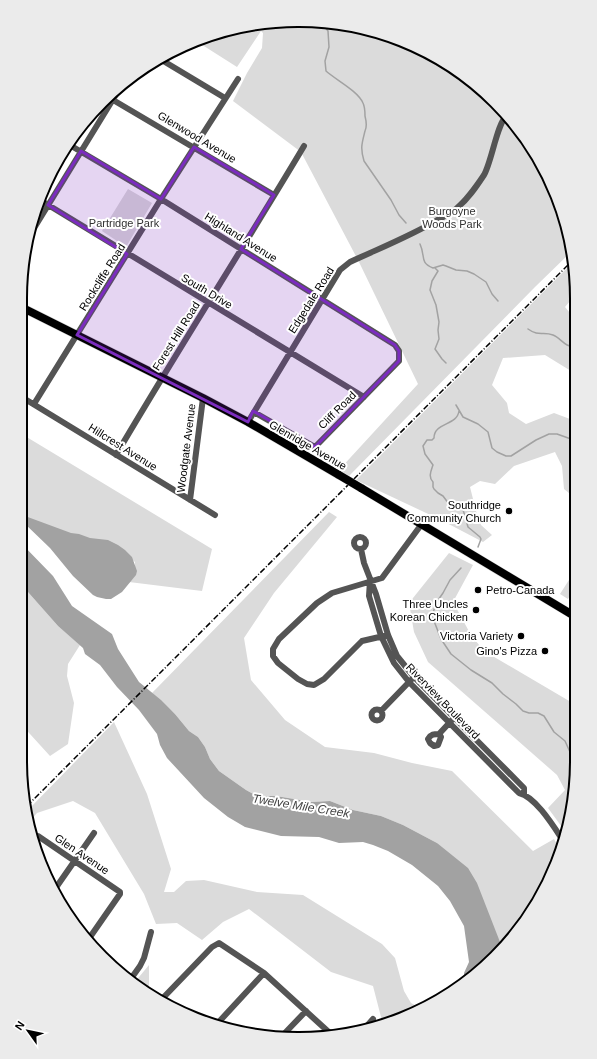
<svg xmlns="http://www.w3.org/2000/svg" width="597" height="1059" viewBox="0 0 597 1059" font-family="Helvetica,sans-serif">
<rect width="100%" height="100%" fill="#fff"/>
<path fill="#dbdbdb" d="M 281,21 L 335,22 L 388,35 L 438,57 L 495,101 L 530,144 L 562,209 L 572,251 L 535,287 L 349,476 L 339,470 L 418,384 L 359,262 L 301,152 L 233,101 L 247,73 L 262,48 L 263,33 L 261,31 L 237,67 L 196,41 L 227,29 Z
M 128,189 L 152,203 L 126,247 L 102,231 Z
M 574,261 L 575,295 L 565,307 L 575,319 L 575,382 L 571,371 L 545,355 L 503,358 L 492,385 L 507,403 L 509,413 L 526,424 L 554,413 L 570,419 L 575,427 L 575,498 L 564,489 L 562,466 L 555,452 L 514,466 L 495,484 L 480,481 L 470,487 L 476,511 L 481,525 L 492,535 L 483,542 L 441,520 L 356,480 Z
M 20,433 L 212,549 L 202,591 L 129,582 L 135,573 L 135,562 L 130,558 L 41,523 L 20,519 Z
M 329,512 L 337,517 L 274,593 L 244,638 L 251,680 L 285,720 L 325,747 L 374,753 L 412,763 L 452,771 L 533,851 L 554,839 L 560,850 L 540,900 L 499,949 L 500,942 L 437,843 L 403,825 L 381,816 L 353,810 L 330,801 L 312,802 L 276,796 L 257,796 L 246,790 L 219,771 L 210,759 L 205,747 L 198,737 L 189,731 L 175,714 L 152,693 Z
M 449,553 L 473,565 L 453,602 L 471,635 L 484,651 L 576,705 L 576,778 L 567,834 L 548,808 L 565,790 L 557,775 L 428,662 L 414,632 L 409,603 Z
M 576,569 L 576,585 L 568,599 L 560,594 Z
M 20,583 L 58,626 L 80,645 L 68,664 L 67,676 L 74,703 L 68,744 L 50,756 L 20,723 Z
M 114,722 L 147,794 L 171,869 L 164,892 L 174,892 L 186,881 L 204,880 L 257,892 L 303,895 L 382,944 L 395,958 L 404,991 L 411,1003 L 420,1008 L 405,1018 L 380,1024 L 381,1017 L 373,986 L 331,972 L 249,909 L 223,922 L 202,940 L 177,923 L 156,924 L 144,894 L 95,813 L 73,801 L 37,813 L 30,821 L 28,810 Z
M 149,965 L 149,994 L 144,992 L 134,983 Z"/>
<path fill="#a2a2a2" d="M 25,516 L 71,533 L 79,534 L 90,538 L 108,540 L 118,545 L 125,550 L 132,557 L 137,571 L 136,575 L 122,592 L 111,599 L 106,599 L 97,597 L 93,595 L 73,576 L 50,548 L 23,522 L 21,520 L 21,518 Z
M 20,542 L 53,576 L 72,606 L 112,634 L 118,649 L 139,682 L 161,700 L 175,714 L 189,731 L 198,737 L 205,747 L 210,759 L 219,771 L 246,790 L 257,796 L 276,796 L 312,802 L 330,801 L 353,810 L 381,816 L 403,825 L 437,843 L 468,868 L 477,883 L 500,942 L 499,949 L 482,970 L 464,981 L 464,973 L 469,962 L 464,926 L 450,901 L 438,886 L 412,865 L 388,851 L 373,845 L 363,842 L 339,843 L 319,837 L 281,836 L 245,827 L 228,817 L 204,798 L 167,758 L 160,745 L 157,734 L 139,710 L 117,687 L 100,665 L 85,654 L 83,648 L 58,626 L 20,583 Z"/>
<g fill="none" stroke-linecap="round" stroke-linejoin="round">
<path stroke="#a2a2a2" stroke-width="1.5" d="M 305,21 C 311,27 317,26 323,24 L 328,31 L 329,47 L 325,61 L 326,71 C 336,80 358,91 363,103 C 365,107 365,112 365,116 C 366,120 367,127 365,131 C 362,143 360,148 364,161 L 391,200 L 399,215 L 406,223
M 420,244 C 426,257 419,262 433,268 L 443,265 L 446,266 L 456,270 L 467,271 L 474,274 L 486,282 L 492,294 L 498,301
M 435,268 L 438,271 L 432,281 L 430,290 L 436,305 L 439,322 L 438,330 L 439,339 L 435,349 L 442,359 L 446,363
M 528,329 C 539,337 543,331 553,335 C 561,338 565,348 575,346
M 456,405 L 463,417 L 478,424 L 488,432 L 492,448 L 497,452 L 506,456 L 511,456 L 536,440 L 549,434 L 557,434 L 571,439 L 575,450
M 459,411 C 457,426 434,422 434,438 L 432,440 L 427,440 L 423,446 L 425,454 L 433,465 C 431,471 428,477 433,482 L 433,487 L 434,489 L 438,493 L 443,496 L 449,504 L 451,505 L 460,508 L 463,510 L 465,516 L 468,527 L 480,537 L 481,539 L 478,547
M 461,568 L 450,580 L 443,593 L 436,603 L 433,613 L 434,621 L 441,639 L 451,654 L 471,670 L 492,683 L 503,694 L 516,704 L 523,711 L 529,713 L 538,713 L 544,716 L 554,732 L 565,741 L 570,752 L 575,777 L 575,787"/>
<defs>
<path id="major" d="M 21,307 L 203,398 L 248,422 L 339,475
M 361,488 L 576,617"/>
</defs>
<use href="#major" stroke="#dbdbdb" stroke-width="9"/>
<path stroke="#545454" stroke-width="6" d="M 160,59 L 225,98
M 108,97 L 274,195
M 68,144 L 161,199 L 395,345 L 399,351 L 399,361 L 315,447 L 254,412
M 40,200 L 364,397
M 28,238 L 123,83
M 20,396 L 215,515
M 34,404 L 161,199 L 238,79
M 575,411 L 573,415 L 575,420
M 248,422 L 340,270 L 350,262 C 380,248 411,236 439,219 C 445,216 452,213 457,208 C 468,199 476,187 484,175 C 492,161 497,123 507,115
M 116,455 C 177,351 242,250 304,146
M 190,500 L 203,398
M354 543a6 6 0 1 1 12 0a6 6 0 1 1-12 0Z
M 361,549 L 364,563 L 376,594 L 388,635 L 397,656 L 414,677 L 524,788 L 524,794
M 370,581 L 369,596 L 381,636 L 394,663 L 409,682 L 519,793 C 536,797 554,827 564,842
M 388,635 L 362,641 L 324,679 L 314,685 L 307,684 L 298,679 L 278,663 L 273,656 L 273,649 L 279,639 L 317,603 L 332,593 L 382,578 L 421,525
M371.5 715a5.5 5.5 0 1 1 11 0a5.5 5.5 0 1 1-11 0Z
M 381,711 L 411,680
M 439,734 L 441,737 L 438,745 L 434,746 L 430,743 L 428,739 C 431,734 434,734 439,734 L 452,720
M 33,839 L 38,836 L 120,892 L 120,894 L 88,940
M 55,889 L 94,833
M 130,980 L 140,966 L 144,958 L 151,932
M 161,1000 L 212,947 L 219,943 L 264,973 L 332,1035
M 216,1025 L 264,973
M 366,1027 L 373,1019
M 283,1035 L 306,1011"/>
<use href="#major" stroke="#000" stroke-width="8"/>
<path stroke="#000" stroke-width="1.5" stroke-dasharray="6 2 1 2" stroke-linecap="butt" d="M 27,806 L 574,259"/>
<defs>
<path id="major-bridge" d="M 339,475 L 361,488"/>
</defs>
<use href="#major-bridge" stroke="#dbdbdb" stroke-width="9" stroke-linecap="butt"/>
<use href="#major-bridge" stroke="#000" stroke-width="8"/>
</g>
<path fill="#7b2cbf" fill-opacity="0.2" stroke="#7b2cbf" stroke-width="3" stroke-linejoin="round" d="M 194,147 L 274,195 L 241,249 L 395,345 L 399,351 L 399,361 L 315,447 L 253,411 L 248,422 L 77,335 L 127,254 L 48,205 L 81,151 L 161,199 Z"/>
<g fill="#000" stroke="#fff" stroke-width="1.5">
<circle cx="509" cy="511" r="4"/>
<circle cx="478" cy="590" r="4"/>
<circle cx="476" cy="610" r="4"/>
<circle cx="521" cy="636" r="4"/>
<circle cx="545" cy="651" r="4"/>
</g>
<g text-anchor="middle" stroke-width="4" stroke-linejoin="round" paint-order="stroke">
<g font-size="11" fill="#000" stroke="#fff">
<text transform="translate(197 137) rotate(31)" y="4">Glenwood Avenue</text>
<text transform="translate(241 237) rotate(32)" y="4">Highland Avenue</text>
<text transform="translate(102 277) rotate(-58)" y="4">Rockcliffe Road</text>
<text transform="translate(207 291) rotate(31)" y="4">South Drive</text>
<text transform="translate(311 300) rotate(-58)" y="4">Edgedale Road</text>
<text transform="translate(176 336) rotate(-58)" y="4">Forest Hill Road</text>
<text transform="translate(337 410) rotate(-45)" y="4">Cliff Road</text>
<text transform="translate(308 445) rotate(30)" y="4">Glenridge Avenue</text>
<text transform="translate(123 447) rotate(32)" y="4">Hillcrest Avenue</text>
<text transform="translate(186 448) rotate(-83)" y="4">Woodgate Avenue</text>
<text transform="translate(443 701) rotate(46)" y="4">Riverview Boulevard</text>
<text transform="translate(82 854) rotate(34)" y="4">Glen Avenue</text>
</g>
<g font-size="11" fill="#323232" stroke="#fff">
<text x="452" y="215">Burgoyne<tspan x="452" dy="13">Woods Park</tspan></text>
<text x="124" y="227">Partridge Park</text>
</g>
<g font-size="11" fill="#000" stroke="#fff" text-anchor="end">
<text x="501" y="509">Southridge<tspan x="501" dy="13">Community Church</tspan></text>
<text x="486" y="594" text-anchor="start">Petro-Canada</text>
<text x="468" y="608">Three Uncles<tspan x="468" dy="13">Korean Chicken</tspan></text>
<text x="513" y="640">Victoria Variety</text>
<text x="537" y="655">Gino's Pizza</text>
</g>
<g font-size="12" font-style="italic" fill="#434343" stroke="#fff">
<text transform="translate(301 806) rotate(9)" y="4">Twelve Mile Creek</text>
</g>
</g>
<path d="M0 0H597V1059H0ZM298 27H299A271 271 0 0 1 570 298V761A271 271 0 0 1 299 1032H298A271 271 0 0 1 27 761V298A271 271 0 0 1 298 27Z" fill="#ebebeb" fill-rule="evenodd"/>
<path fill="none" stroke="#000" stroke-width="2" d="M298 27H299A271 271 0 0 1 570 298V761A271 271 0 0 1 299 1032H298A271 271 0 0 1 27 761V298A271 271 0 0 1 298 27Z"/>
<g transform="translate(28 1031) rotate(303)" stroke="#ffffff" stroke-width="3" paint-order="stroke">
<path d="M0-3L7 15L0 10L-7 15Z" fill="#000000"/>
<text y="-6" font-size="11" font-weight="bold" text-anchor="middle" fill="#000000">N</text>
</g>
</svg>
